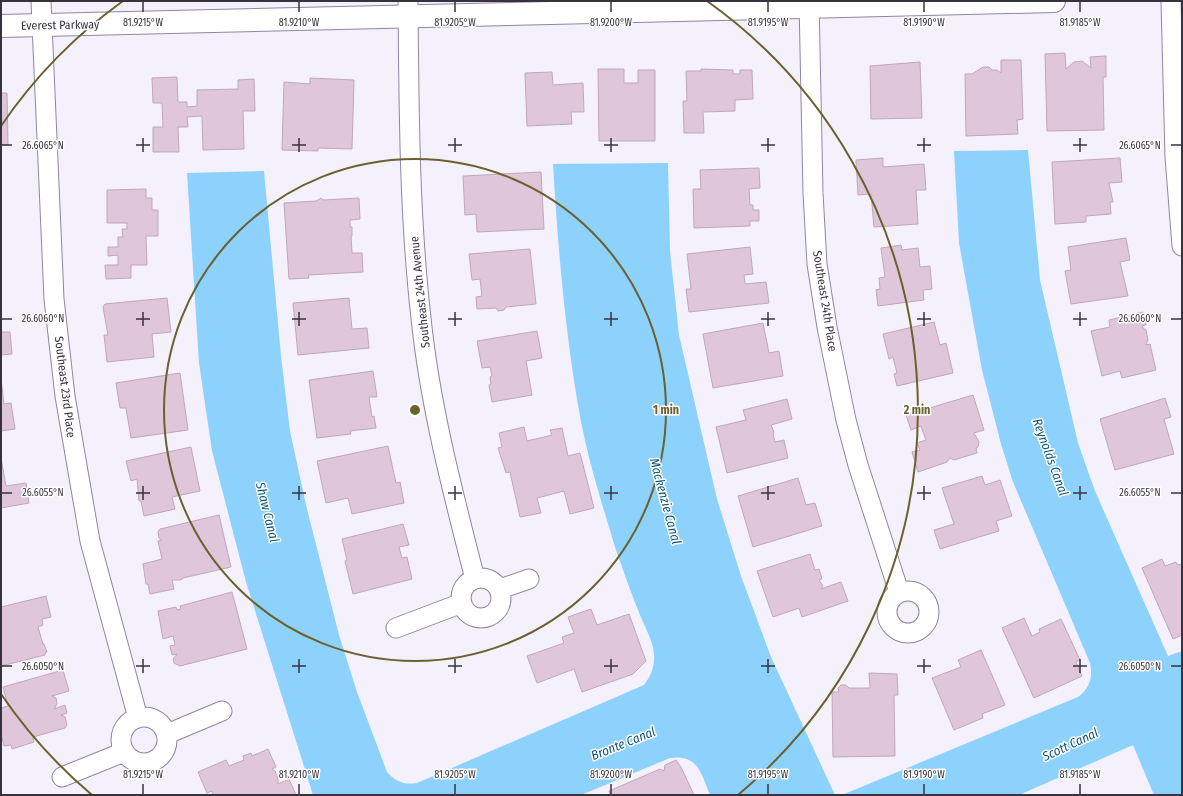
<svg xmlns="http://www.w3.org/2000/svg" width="1183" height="796" viewBox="0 0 1183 796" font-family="'Fira Sans Condensed',sans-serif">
<rect width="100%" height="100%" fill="#f4f1fc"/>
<path fill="#8dd1fd" d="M 1028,150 L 1040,280 L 1078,443 L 1095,491 L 1168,656 L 1182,651 L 1182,795 L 1154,795 L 1133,745 L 1019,795 L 842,795 L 1078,697 C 1090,688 1093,677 1090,663 L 1013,482 L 1001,444 L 982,370 L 959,243 L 954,151 Z
M 668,163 L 670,251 L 679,335 L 717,499 L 741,576 L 771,657 L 835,795 L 710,795 C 701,773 698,754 670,758 L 581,795 L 313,795 L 246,582 L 212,451 L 199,363 L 187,173 L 264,171 L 281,356 L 290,431 L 306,505 L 339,635 L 357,692 L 387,772 C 396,782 404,785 417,783 L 644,685 C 651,676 655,666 654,654 C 653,640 645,628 640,615 C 631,593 623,570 615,547 C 602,504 588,460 580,416 C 565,333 558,248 553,164 Z"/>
<path fill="#dfc6da" stroke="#c0a7bb" d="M 1065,53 L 1066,69 L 1074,62 L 1082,61 L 1091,68 L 1090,57 L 1106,56 L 1106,77 L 1103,77 L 1104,130 L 1047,131 L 1045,54 Z
M 1001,60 L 1021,60 L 1023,119 L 1017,120 L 1018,134 L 966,136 L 965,74 L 972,74 L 983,67 L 989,67 L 992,70 L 997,70 L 1001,73 Z
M 920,62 L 922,118 L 871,119 L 870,66 Z
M 598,69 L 624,69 L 624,83 L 638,83 L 638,70 L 655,70 L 655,141 L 599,141 Z
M 701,69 L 733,70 L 733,74 L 740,74 L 740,70 L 752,70 L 753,99 L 735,100 L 735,111 L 703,112 L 704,133 L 684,133 L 683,101 L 687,101 L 686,71 L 701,71 Z
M 552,72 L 553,85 L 583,83 L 584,112 L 571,112 L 572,124 L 527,126 L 525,73 Z
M 177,77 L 178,102 L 187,102 L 187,107 L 197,106 L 197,90 L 238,89 L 238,80 L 254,79 L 255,111 L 243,111 L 244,149 L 203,150 L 202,116 L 187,117 L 188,127 L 178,127 L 179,152 L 153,152 L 153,127 L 163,127 L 162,103 L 153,103 L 152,78 Z
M 310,78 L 354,80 L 352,149 L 318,148 L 318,151 L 282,150 L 284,82 L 310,84 Z
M 1,93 L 7,93 L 8,145 L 1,145 Z
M 883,158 L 883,167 L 924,164 L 926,190 L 916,190 L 918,224 L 874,227 L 871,194 L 858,195 L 856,160 Z
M 1120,158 L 1122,182 L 1109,183 L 1113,202 L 1110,202 L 1111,214 L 1086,216 L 1086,222 L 1055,224 L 1052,162 Z
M 759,168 L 760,188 L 749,189 L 750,205 L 753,205 L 753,210 L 759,210 L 759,221 L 750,221 L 750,226 L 694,228 L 693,189 L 701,189 L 700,170 Z
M 541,172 L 544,229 L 477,232 L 476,214 L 465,215 L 463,176 Z
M 146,189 L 146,198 L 152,198 L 152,210 L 158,210 L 158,236 L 146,236 L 147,265 L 131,265 L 131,278 L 106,279 L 105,265 L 118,265 L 118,255 L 108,256 L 108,247 L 118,247 L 118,237 L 123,237 L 122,229 L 127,229 L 127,223 L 107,223 L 107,190 Z
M 321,198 L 323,200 L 359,198 L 360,219 L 350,220 L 350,227 L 352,227 L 352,236 L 351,236 L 352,253 L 362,253 L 363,272 L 308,275 L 309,278 L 289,279 L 284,203 L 316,201 Z
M 1126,238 L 1130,260 L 1120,262 L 1128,296 L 1071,304 L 1065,271 L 1071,270 L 1068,247 Z
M 901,245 L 902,250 L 918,248 L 920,267 L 930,266 L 932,289 L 923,290 L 924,300 L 878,306 L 876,290 L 880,289 L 879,278 L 885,277 L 881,248 Z
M 750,247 L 753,274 L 744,275 L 745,284 L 766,282 L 769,303 L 689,312 L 686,289 L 691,289 L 687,254 Z
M 530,249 L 536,304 L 506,307 L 504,310 L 498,311 L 496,308 L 477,309 L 476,297 L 482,296 L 480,279 L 472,280 L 469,254 Z
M 167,298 L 171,332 L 152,334 L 154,357 L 107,362 L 104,335 L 108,335 L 103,307 L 105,304 Z
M 349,298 L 352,329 L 367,328 L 369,348 L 298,355 L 293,303 Z
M 1143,312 L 1146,325 L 1142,326 L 1143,328 L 1146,330 L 1148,340 L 1146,345 L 1150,344 L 1156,370 L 1122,378 L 1120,371 L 1102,376 L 1091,331 L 1110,327 L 1109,320 Z
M 934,322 L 940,345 L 946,343 L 953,373 L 897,386 L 894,374 L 897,373 L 893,357 L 889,359 L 883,334 Z
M 763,323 L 769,353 L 779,351 L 783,376 L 713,388 L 703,334 Z
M 537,331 L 542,358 L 526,361 L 532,395 L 492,402 L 489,385 L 491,384 L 490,377 L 492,376 L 490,367 L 482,368 L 477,341 Z
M 1,332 L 10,332 L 12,354 L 1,355 Z
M 373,371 L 377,397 L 369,397 L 372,417 L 374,416 L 376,428 L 350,431 L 351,434 L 317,438 L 309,380 Z
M 180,373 L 188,430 L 131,438 L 126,408 L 120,408 L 116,383 Z
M 1,378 L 4,404 L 11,403 L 15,429 L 1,431 Z
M 973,395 L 984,430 L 974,433 L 979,442 L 978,447 L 976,448 L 977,453 L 954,460 L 950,458 L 947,462 L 918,472 L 912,452 L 920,450 L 917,443 L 926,440 L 921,426 L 911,430 L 906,415 Z
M 1165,398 L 1171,417 L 1164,419 L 1174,454 L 1115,470 L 1100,419 Z
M 787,399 L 792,419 L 771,425 L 774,432 L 773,434 L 775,442 L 784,440 L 788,458 L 727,473 L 716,427 L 746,420 L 743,410 Z
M 524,427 L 527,441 L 552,435 L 550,430 L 562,428 L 568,456 L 580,453 L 594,508 L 570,514 L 564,491 L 537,498 L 541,513 L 520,517 L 510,472 L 506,473 L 498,448 L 502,447 L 499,433 Z
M 388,446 L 396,483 L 400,482 L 404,503 L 352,514 L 348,498 L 326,503 L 317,461 Z
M 191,447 L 200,491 L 172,497 L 175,509 L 144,516 L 141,501 L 139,501 L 137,479 L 131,481 L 126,461 Z
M 1,458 L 6,486 L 26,483 L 29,503 L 1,508 Z
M 982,476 L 985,485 L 1000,480 L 1012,516 L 996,521 L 999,531 L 940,549 L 934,530 L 954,524 L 942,488 Z
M 798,478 L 806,505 L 815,503 L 822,526 L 753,547 L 738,496 Z
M 219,515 L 231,567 L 183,578 L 181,580 L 172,580 L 174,589 L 150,594 L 148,584 L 146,584 L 143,564 L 162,559 L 158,541 L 162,540 L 159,538 L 158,532 L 160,529 Z
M 403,524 L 409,545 L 399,547 L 402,558 L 407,557 L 412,579 L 353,594 L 345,561 L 347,560 L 342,539 Z
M 810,554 L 815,570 L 819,569 L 822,579 L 819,580 L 823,586 L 821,589 L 841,582 L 848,601 L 802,617 L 799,608 L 773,617 L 757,571 Z
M 1162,559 L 1165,566 L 1176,562 L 1177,565 L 1182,564 L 1182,635 L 1173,639 L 1142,568 Z
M 232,592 L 247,649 L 180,666 L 174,663 L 173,659 L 177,654 L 172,655 L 170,646 L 175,645 L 173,636 L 163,639 L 158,611 L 176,607 L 177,610 L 181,609 L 180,606 Z
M 46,596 L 51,617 L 42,619 L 43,625 L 38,627 L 43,644 L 44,644 L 47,652 L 45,653 L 45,655 L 1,666 L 1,607 Z
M 591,609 L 597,625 L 629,614 L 646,661 L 633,674 L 582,692 L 574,669 L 537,683 L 527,656 L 564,643 L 562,637 L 574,633 L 568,617 Z
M 1024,618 L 1032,636 L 1040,632 L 1039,629 L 1061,619 L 1080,660 L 1076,662 L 1082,676 L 1034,698 L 1002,628 Z
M 981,650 L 1005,705 L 982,714 L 983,718 L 954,730 L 932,678 L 961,667 L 958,660 Z
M 63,670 L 69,691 L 52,696 L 56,698 L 57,704 L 54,709 L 65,705 L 67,713 L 61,715 L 65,717 L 67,725 L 65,728 L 33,737 L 34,742 L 12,749 L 11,745 L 4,746 L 1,734 L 1,708 L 8,706 L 3,687 Z
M 869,673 L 897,674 L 898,695 L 894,695 L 895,756 L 833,757 L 832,692 L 839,692 L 838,688 L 841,685 L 846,685 L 849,688 L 870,688 Z
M 268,749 L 276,767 L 272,769 L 275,771 L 278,779 L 278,784 L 289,779 L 296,795 L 213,795 L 212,791 L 207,793 L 198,772 L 226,760 L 229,766 L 244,760 L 243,756 L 251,753 L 252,756 Z
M 676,760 L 681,767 L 694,795 L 610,795 L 609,791 L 660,769 L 664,771 L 665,765 Z"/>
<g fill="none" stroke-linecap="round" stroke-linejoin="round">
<defs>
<path id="minor" d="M 41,1 L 54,299 L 65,396 L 90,541 L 138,718
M 408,1 C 409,107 409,212 421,318 C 430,406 453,493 475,579
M 809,1 L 813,193 L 817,264 L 827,327 L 846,420 L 858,465 L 899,592
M 1171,1 L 1175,157 L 1182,246
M461 598a20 20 0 1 1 40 0a20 20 0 1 1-40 0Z
M 500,589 L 529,579
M887 612a21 21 0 1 1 42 0a21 21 0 1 1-42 0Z
M 396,628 L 462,603
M121 740a23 23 0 1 1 46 0a23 23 0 1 1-46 0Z
M 167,734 L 222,711
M 62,777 L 124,752"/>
<path id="tertiary" d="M 1,26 L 1054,1"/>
</defs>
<use href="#minor" stroke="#8f86a0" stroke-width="21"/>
<use href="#tertiary" stroke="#8f86a0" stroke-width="24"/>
<use href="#minor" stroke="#fff" stroke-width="19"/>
<use href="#tertiary" stroke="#fff" stroke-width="22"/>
</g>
<path fill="none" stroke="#37333e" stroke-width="1.5" d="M 143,2 L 143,12M 299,2 L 299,12M 455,2 L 455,12M 611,2 L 611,12M 768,2 L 768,12M 924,2 L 924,12M 1080,2 L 1080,12M 143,138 L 143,152M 299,138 L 299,152M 455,138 L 455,152M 611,138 L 611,152M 768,138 L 768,152M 924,138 L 924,152M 1080,138 L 1080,152M 2,145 L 12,145M 136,145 L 150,145M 292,145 L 306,145M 448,145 L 462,145M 604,145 L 618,145M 761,145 L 775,145M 917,145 L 931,145M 1073,145 L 1087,145M 1171,145 L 1181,145M 143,312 L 143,326M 299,312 L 299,326M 455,312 L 455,326M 611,312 L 611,326M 768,312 L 768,326M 924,312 L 924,326M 1080,312 L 1080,326M 2,319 L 12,319M 136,319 L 150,319M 292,319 L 306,319M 448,319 L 462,319M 604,319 L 618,319M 761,319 L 775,319M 917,319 L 931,319M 1073,319 L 1087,319M 1171,319 L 1181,319M 143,486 L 143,500M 299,486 L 299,500M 455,486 L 455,500M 611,486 L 611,500M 768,486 L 768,500M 924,486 L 924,500M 1080,486 L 1080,500M 2,493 L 12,493M 136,493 L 150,493M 292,493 L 306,493M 448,493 L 462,493M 604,493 L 618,493M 761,493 L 775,493M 917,493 L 931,493M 1073,493 L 1087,493M 1171,493 L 1181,493M 143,659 L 143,673M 299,659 L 299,673M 455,659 L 455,673M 611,659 L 611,673M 768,659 L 768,673M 924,659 L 924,673M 1080,659 L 1080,673M 2,666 L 12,666M 136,666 L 150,666M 292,666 L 306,666M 448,666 L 462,666M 604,666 L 618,666M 761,666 L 775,666M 917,666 L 931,666M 1073,666 L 1087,666M 1171,666 L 1181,666M 143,784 L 143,794M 299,784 L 299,794M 455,784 L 455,794M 611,784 L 611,794M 768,784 L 768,794M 924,784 L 924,794M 1080,784 L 1080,794"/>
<g fill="none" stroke="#6b612e" stroke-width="2">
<circle cx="415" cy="410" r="251"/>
<path d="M92 795A502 502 0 0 1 1 694M1 126A502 502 0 0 1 123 1M707 1A502 502 0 0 1 738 795"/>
</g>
<g text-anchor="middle" stroke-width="3" stroke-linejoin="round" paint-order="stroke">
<g font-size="12" fill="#37333e" stroke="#fff">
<text transform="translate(60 25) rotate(-1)" y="4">Everest Parkway</text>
<text transform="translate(420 292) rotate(-96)" y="4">Southeast 24th Avenue</text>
<text transform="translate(825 301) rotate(81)" y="4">Southeast 24th Place</text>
<text transform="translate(65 387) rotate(83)" y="4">Southeast 23rd Place</text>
</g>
<g font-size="13" font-style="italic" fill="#0f5579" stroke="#fff">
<text transform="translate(1051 457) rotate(70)" y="5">Reynolds Canal</text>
<text transform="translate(666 501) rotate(75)" y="5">Mackenzie Canal</text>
<text transform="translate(268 512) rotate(76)" y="5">Shaw Canal</text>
<text transform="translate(623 743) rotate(-22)" y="5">Bronte Canal</text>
<text transform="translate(1070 744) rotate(-25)" y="5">Scott Canal</text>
</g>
</g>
<g font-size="10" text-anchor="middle" fill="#37333e" stroke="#fff" stroke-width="3" stroke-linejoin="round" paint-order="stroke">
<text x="143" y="26">81.9215°W</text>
<text x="299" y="26">81.9210°W</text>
<text x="455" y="26">81.9205°W</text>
<text x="611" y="26">81.9200°W</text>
<text x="768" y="26">81.9195°W</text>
<text x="924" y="26">81.9190°W</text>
<text x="1080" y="26">81.9185°W</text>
<text x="43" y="149">26.6065°N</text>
<text x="1140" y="149">26.6065°N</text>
<text x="43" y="322">26.6060°N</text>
<text x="1140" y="322">26.6060°N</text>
<text x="43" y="496">26.6055°N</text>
<text x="1140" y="496">26.6055°N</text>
<text x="43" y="670">26.6050°N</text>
<text x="1140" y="670">26.6050°N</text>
<text x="143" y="778">81.9215°W</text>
<text x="299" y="778">81.9210°W</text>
<text x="455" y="778">81.9205°W</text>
<text x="611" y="778">81.9200°W</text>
<text x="768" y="778">81.9195°W</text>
<text x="924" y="778">81.9190°W</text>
<text x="1080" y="778">81.9185°W</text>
</g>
<circle cx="415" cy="410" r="6" fill="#6b612e" stroke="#fff" stroke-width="2"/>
<g font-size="12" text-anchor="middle" font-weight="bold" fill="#6b612e" stroke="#fff" stroke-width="3" stroke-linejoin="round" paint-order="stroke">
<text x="666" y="414">1 min</text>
<text x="917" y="414">2 min</text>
</g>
<rect width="1183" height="796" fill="none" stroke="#37333e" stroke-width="4"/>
</svg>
